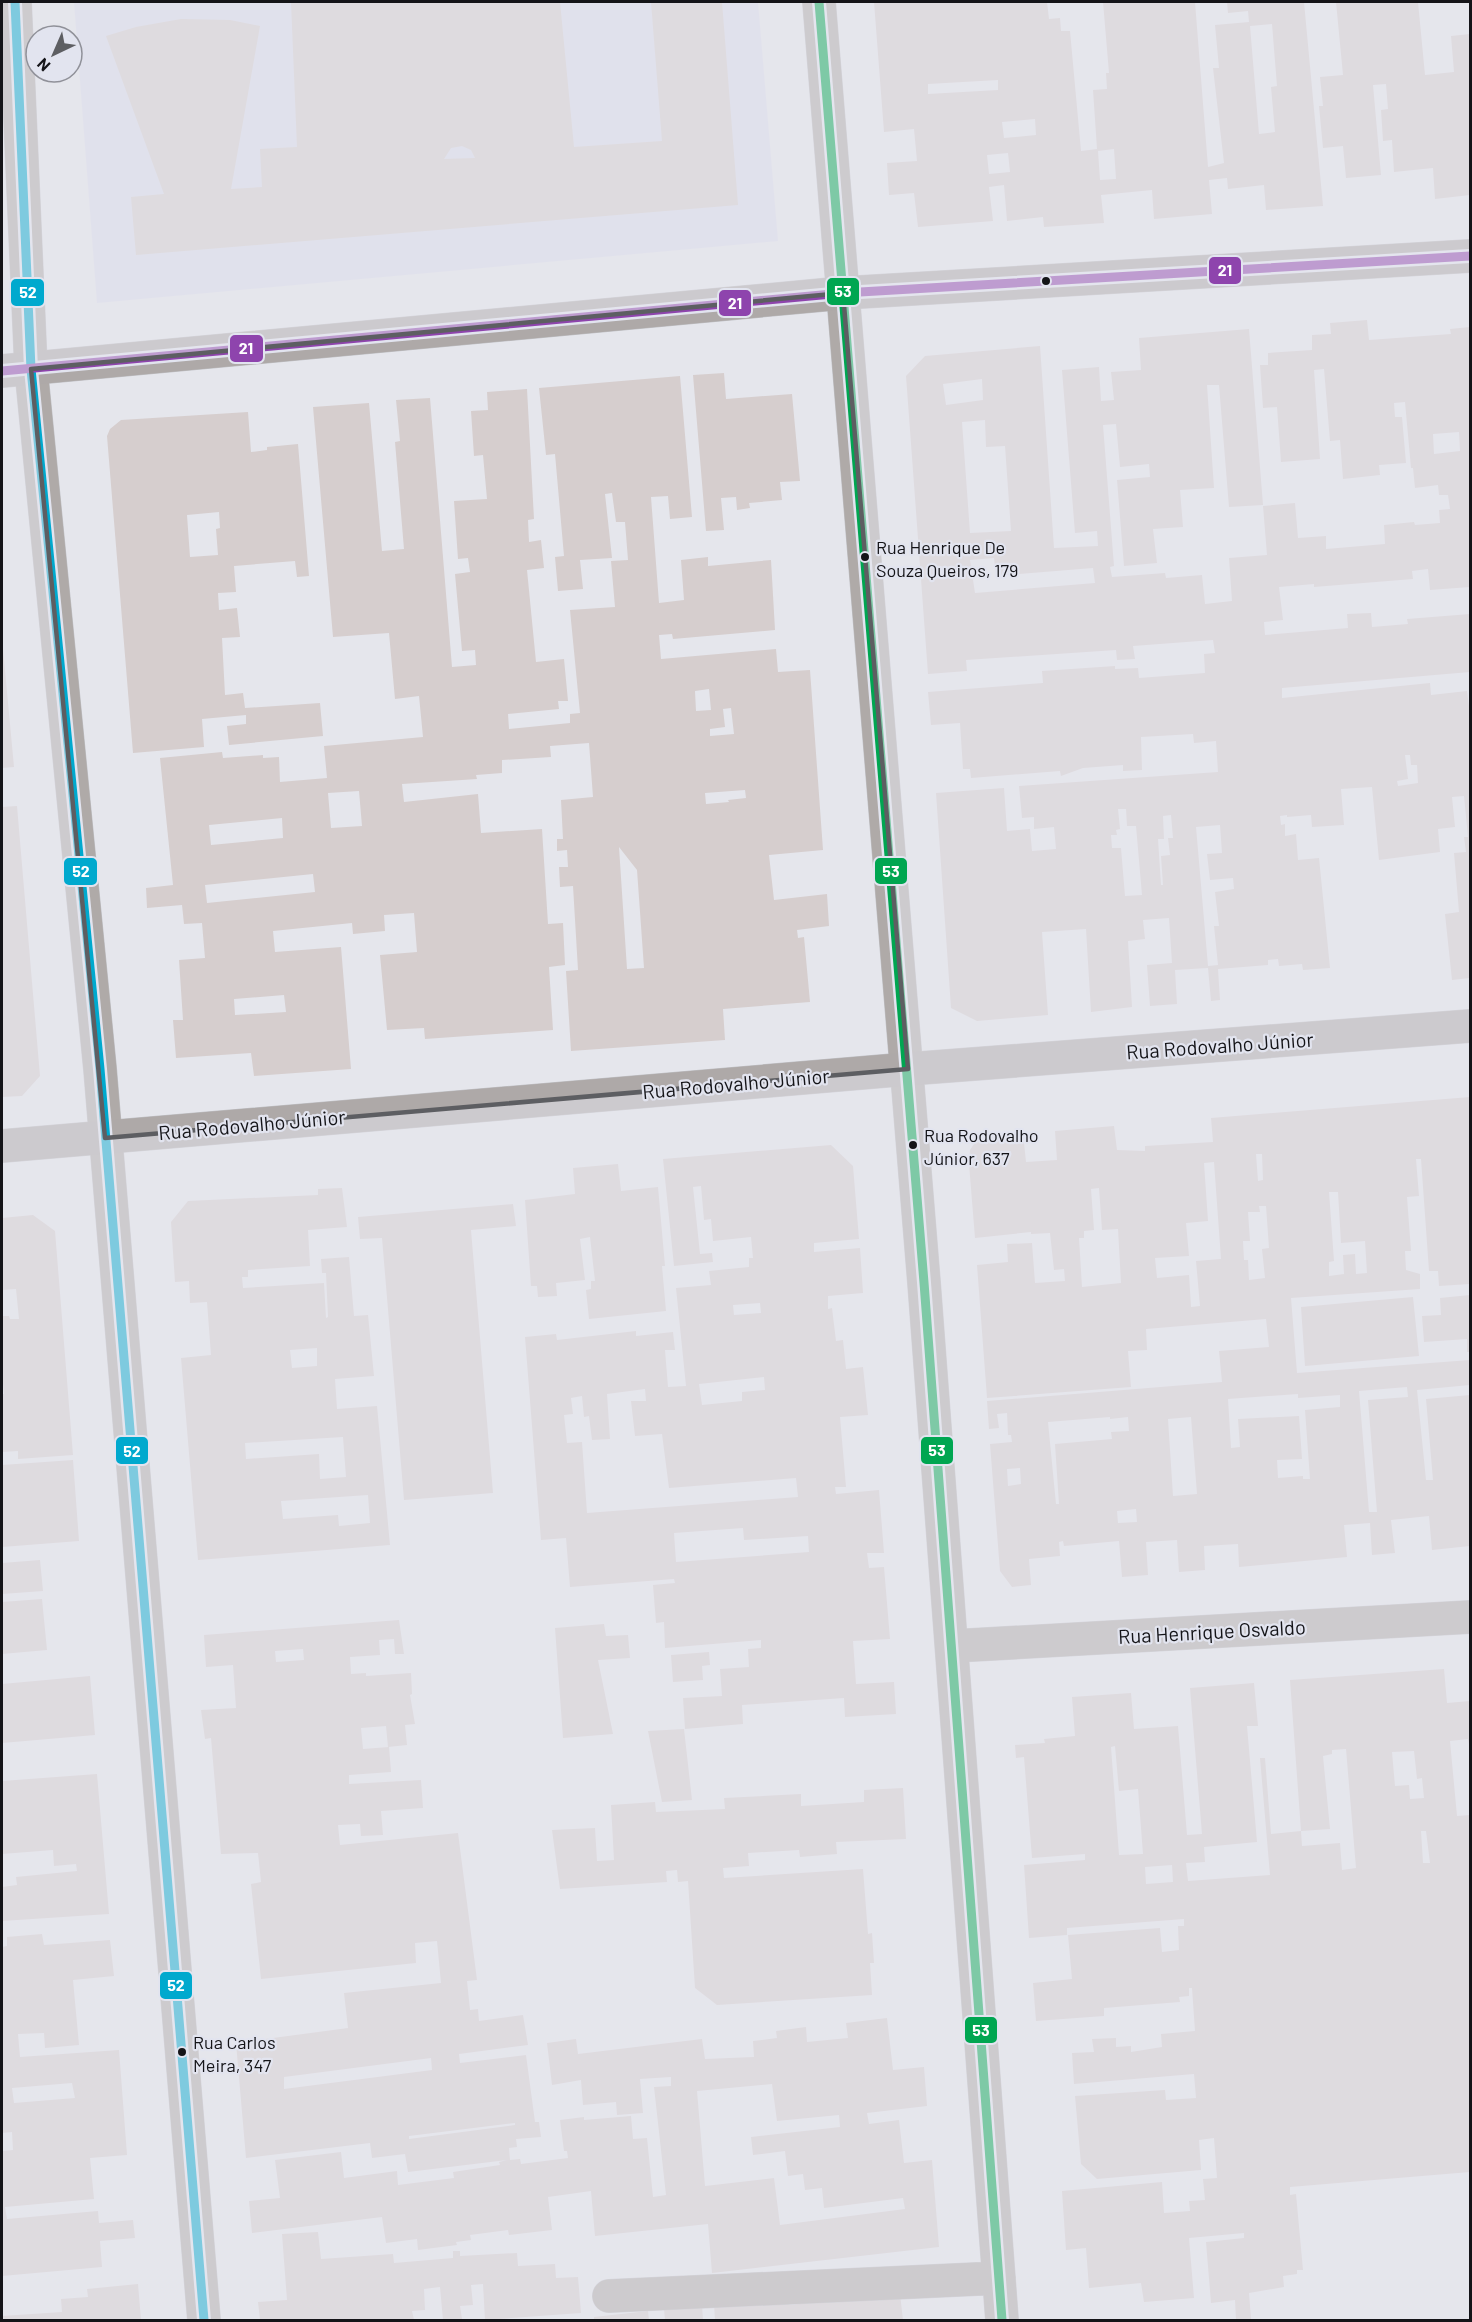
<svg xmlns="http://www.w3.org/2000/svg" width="1472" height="2322" viewBox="0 0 1472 2322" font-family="Barlow,sans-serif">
<rect width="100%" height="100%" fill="#e5e6ec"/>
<path fill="#dadcea" d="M 74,2 L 758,2 L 778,241 L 97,303 Z"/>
<path fill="#d6cece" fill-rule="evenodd" d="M 291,2 L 560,2 L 574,147 L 662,141 L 651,2 L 722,2 L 738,205 L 136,255 L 131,197 L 164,194 L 106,36 L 136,27 L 181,19 L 230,20 L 260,26 L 231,189 L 262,187 L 260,149 L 297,147 ZM 462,146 L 471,150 L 475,158 L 444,159 L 451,148 Z
M 874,2 L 1047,2 L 1049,19 L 1060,18 L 1061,31 L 1070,31 L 1081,151 L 1097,149 L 1093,90 L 1107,89 L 1106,73 L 1109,73 L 1103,2 L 1195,2 L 1208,167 L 1224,163 L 1213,68 L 1219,68 L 1215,25 L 1249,22 L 1248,11 L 1228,13 L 1227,2 L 1304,2 L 1323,206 L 1266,210 L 1264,185 L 1228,189 L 1227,178 L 1209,180 L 1212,214 L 1154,219 L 1152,190 L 1101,195 L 1104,223 L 1044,227 L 1043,217 L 1007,221 L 1004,185 L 989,187 L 993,221 L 918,227 L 914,193 L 889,195 L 887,163 L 917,161 L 914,129 L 884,132 ZM 1272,24 L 1277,86 L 1271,87 L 1275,132 L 1259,134 L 1250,26 ZM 998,80 L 998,90 L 928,94 L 928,84 ZM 1035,119 L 1036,135 L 1004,138 L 1002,122 ZM 1114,149 L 1116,179 L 1100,180 L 1098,151 ZM 1008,153 L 1010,172 L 989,174 L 987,155 Z
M 1336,2 L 1418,2 L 1425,75 L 1454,72 L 1451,36 L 1470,34 L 1470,195 L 1435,199 L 1433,168 L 1394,172 L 1392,140 L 1383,141 L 1381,110 L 1388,109 L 1386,84 L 1373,85 L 1381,175 L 1346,178 L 1343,146 L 1323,148 L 1319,106 L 1323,106 L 1320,77 L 1343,75 Z
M 1367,320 L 1369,340 L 1451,334 L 1450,329 L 1470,327 L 1470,587 L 1430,590 L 1428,569 L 1412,571 L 1413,579 L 1314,587 L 1314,584 L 1279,587 L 1283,620 L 1264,622 L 1265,635 L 1348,628 L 1347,614 L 1371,613 L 1372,627 L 1408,624 L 1407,619 L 1470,614 L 1470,672 L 1282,688 L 1282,698 L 1430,683 L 1431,695 L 1467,691 L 1470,714 L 1470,978 L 1452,980 L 1445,914 L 1459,912 L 1454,853 L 1466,852 L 1464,837 L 1468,837 L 1464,796 L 1452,797 L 1455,827 L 1438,829 L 1440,852 L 1379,860 L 1372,787 L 1341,789 L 1344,825 L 1312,827 L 1311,815 L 1287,817 L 1287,815 L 1280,816 L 1281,825 L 1285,824 L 1285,836 L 1296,834 L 1298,860 L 1319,858 L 1330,968 L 1303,970 L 1302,964 L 1279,966 L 1278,959 L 1268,960 L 1268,965 L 1218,969 L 1220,1000 L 1211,1001 L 1208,968 L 1175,970 L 1177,1004 L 1150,1006 L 1147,965 L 1172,963 L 1169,918 L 1143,920 L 1145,939 L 1128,941 L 1132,1007 L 1091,1012 L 1086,929 L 1042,932 L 1048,1015 L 977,1021 L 951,1008 L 936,793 L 1004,788 L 1007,831 L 1030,829 L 1032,851 L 1056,849 L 1054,827 L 1034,829 L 1034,817 L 1022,818 L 1019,786 L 1218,772 L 1216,741 L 1194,743 L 1193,734 L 1141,737 L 1142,770 L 1123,771 L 1123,765 L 1083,768 L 1061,776 L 1060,771 L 971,778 L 970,769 L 963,769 L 960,723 L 931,725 L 928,692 L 1043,683 L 1042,671 L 1115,666 L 1115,669 L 1138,668 L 1139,678 L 1205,673 L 1204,654 L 1215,653 L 1213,640 L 1133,646 L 1135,659 L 1117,660 L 1116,650 L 966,660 L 967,671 L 928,674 L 906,376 L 925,356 L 1040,346 L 1054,548 L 1098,546 L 1097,531 L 1075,533 L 1062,370 L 1099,367 L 1101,401 L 1114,400 L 1111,372 L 1141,370 L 1139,338 L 1249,329 L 1263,505 L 1229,507 L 1219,385 L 1207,385 L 1214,488 L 1180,490 L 1183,527 L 1153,529 L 1157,563 L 1124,566 L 1117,480 L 1150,477 L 1149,464 L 1120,467 L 1116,424 L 1103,425 L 1114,566 L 1110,567 L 1112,577 L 1165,573 L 1166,578 L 1202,575 L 1205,604 L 1232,601 L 1229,558 L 1267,555 L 1263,506 L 1295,503 L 1298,538 L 1326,536 L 1326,549 L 1385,544 L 1384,525 L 1414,522 L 1415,525 L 1440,523 L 1439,510 L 1450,509 L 1448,495 L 1439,495 L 1438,485 L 1415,488 L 1413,468 L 1411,468 L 1405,402 L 1394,403 L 1395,417 L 1402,417 L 1406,463 L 1379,465 L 1380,475 L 1343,479 L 1340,440 L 1330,441 L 1324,369 L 1314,370 L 1320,459 L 1281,462 L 1277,407 L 1263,408 L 1260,365 L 1268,365 L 1268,353 L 1312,350 L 1312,335 L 1331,334 L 1330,323 ZM 982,379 L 983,400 L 946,405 L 943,384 ZM 985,420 L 986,447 L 1005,446 L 1011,531 L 970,533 L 962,422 ZM 1459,432 L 1460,451 L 1434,454 L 1433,434 ZM 994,558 L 996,576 L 1093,568 L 1095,583 L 975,593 L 970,560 ZM 1405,755 L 1410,755 L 1411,765 L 1417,765 L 1418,783 L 1398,786 L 1397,781 L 1408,779 ZM 1118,809 L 1126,809 L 1127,826 L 1136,826 L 1142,895 L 1125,896 L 1121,848 L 1112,848 L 1111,835 L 1117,835 L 1116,830 L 1120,829 ZM 1171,815 L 1173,838 L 1168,838 L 1170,855 L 1161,856 L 1163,885 L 1161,885 L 1158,839 L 1164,839 L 1163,816 ZM 1220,825 L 1222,853 L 1207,854 L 1210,880 L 1233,878 L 1234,889 L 1215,892 L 1219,926 L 1214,926 L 1218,965 L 1208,966 L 1196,827 Z
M 724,373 L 726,399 L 792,394 L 800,481 L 780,482 L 782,500 L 749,503 L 750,508 L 737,510 L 736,497 L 721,498 L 724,530 L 706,531 L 693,375 Z
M 680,376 L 692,517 L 670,519 L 668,496 L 651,497 L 659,603 L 684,600 L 681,560 L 708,557 L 708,566 L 771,560 L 775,630 L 673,639 L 672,634 L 659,635 L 661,659 L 776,649 L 778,672 L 810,670 L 823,850 L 769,855 L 774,900 L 827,894 L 829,926 L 797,930 L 798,938 L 804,937 L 810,1002 L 723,1009 L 725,1040 L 571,1051 L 566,971 L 578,970 L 573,886 L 560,887 L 559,867 L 568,867 L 567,850 L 557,851 L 557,839 L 563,839 L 561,800 L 593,797 L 589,743 L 550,746 L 551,757 L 502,760 L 502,773 L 476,775 L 477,779 L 402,784 L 404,802 L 478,794 L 481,833 L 542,829 L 548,924 L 563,923 L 565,965 L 549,967 L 553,1030 L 425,1039 L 424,1028 L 387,1030 L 380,955 L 417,952 L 414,913 L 384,915 L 385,931 L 353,934 L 352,923 L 273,931 L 275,952 L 341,947 L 351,1069 L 254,1076 L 251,1053 L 176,1058 L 173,1020 L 183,1020 L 179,960 L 205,958 L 202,923 L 184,924 L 182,905 L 147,908 L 146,888 L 173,885 L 160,758 L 222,752 L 223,758 L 263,755 L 263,758 L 279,757 L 280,782 L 327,778 L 324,746 L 423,737 L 419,696 L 395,699 L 389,633 L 333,637 L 313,407 L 369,403 L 382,551 L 404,549 L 395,442 L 400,441 L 396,400 L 430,398 L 452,667 L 476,665 L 475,650 L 462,651 L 455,574 L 470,572 L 468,558 L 458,559 L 454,501 L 487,499 L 483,455 L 474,456 L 471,411 L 488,410 L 487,392 L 527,389 L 534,519 L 528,520 L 529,542 L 541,540 L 544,568 L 527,570 L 536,662 L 564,659 L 568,701 L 558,701 L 559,709 L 508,714 L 509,729 L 570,723 L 570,714 L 580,713 L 570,610 L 615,607 L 611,561 L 628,560 L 625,522 L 616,522 L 612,493 L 605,494 L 612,558 L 580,560 L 583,589 L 558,591 L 555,557 L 564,556 L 555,454 L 546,455 L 539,388 ZM 709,689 L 711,710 L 696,711 L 695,691 ZM 731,708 L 734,734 L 710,736 L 710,729 L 725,727 L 723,709 ZM 745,790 L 746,798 L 728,800 L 729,802 L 706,804 L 705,793 ZM 359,791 L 362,826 L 331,828 L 328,793 ZM 282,818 L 283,838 L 211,845 L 209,825 ZM 619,847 L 637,870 L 644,968 L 627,969 ZM 313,874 L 315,892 L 207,903 L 205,885 ZM 284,995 L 286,1012 L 235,1015 L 234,999 Z
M 248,412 L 251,452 L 267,450 L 267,447 L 298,444 L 309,576 L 297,577 L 295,561 L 234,566 L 236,592 L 218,593 L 219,610 L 237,608 L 240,637 L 222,638 L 225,695 L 243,693 L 245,708 L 320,703 L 323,736 L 229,745 L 227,726 L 246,724 L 246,715 L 202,719 L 204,747 L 133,753 L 107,436 L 110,429 L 121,420 ZM 219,512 L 220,528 L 216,529 L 218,555 L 190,557 L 187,515 Z
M 2,638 L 14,767 L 2,768 Z
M 17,806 L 40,1076 L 22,1096 L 2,1097 L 2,807 Z
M 1470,1097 L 1470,1284 L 1439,1286 L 1438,1271 L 1429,1271 L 1421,1159 L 1416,1159 L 1419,1196 L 1407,1197 L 1411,1251 L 1405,1251 L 1406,1270 L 1420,1274 L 1420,1289 L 1291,1298 L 1297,1373 L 1470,1360 L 1470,1385 L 1417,1390 L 1426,1480 L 1433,1480 L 1426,1399 L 1470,1395 L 1470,1546 L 1432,1550 L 1429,1516 L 1391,1520 L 1395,1553 L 1372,1555 L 1370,1523 L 1344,1525 L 1347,1557 L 1239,1567 L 1238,1544 L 1204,1546 L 1205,1570 L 1179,1572 L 1177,1540 L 1146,1542 L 1148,1575 L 1122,1577 L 1119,1541 L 1064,1546 L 1063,1541 L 1059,1542 L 1060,1556 L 1029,1559 L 1031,1585 L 1012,1587 L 1000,1571 L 990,1444 L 1012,1442 L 1011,1435 L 1008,1435 L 1007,1413 L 997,1414 L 999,1428 L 989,1429 L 987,1401 L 1222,1382 L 1219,1351 L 1269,1347 L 1266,1319 L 1146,1329 L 1147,1350 L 1128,1351 L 1131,1387 L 987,1398 L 977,1265 L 1008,1262 L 1007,1244 L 1032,1243 L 1035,1283 L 1065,1281 L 1064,1269 L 1054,1270 L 1050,1233 L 1031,1234 L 1031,1232 L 975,1238 L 969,1164 L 970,1150 L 976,1141 L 983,1136 L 1023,1133 L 1026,1162 L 1057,1160 L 1055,1131 L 1114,1126 L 1117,1150 L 1145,1151 L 1145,1146 L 1213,1142 L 1211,1118 ZM 1256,1154 L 1262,1154 L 1263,1180 L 1258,1181 ZM 1214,1162 L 1221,1259 L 1196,1261 L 1200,1306 L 1191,1307 L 1189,1275 L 1157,1278 L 1155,1258 L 1189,1256 L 1186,1223 L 1208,1221 L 1204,1163 ZM 1099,1188 L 1102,1230 L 1118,1229 L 1121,1283 L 1082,1287 L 1079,1238 L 1084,1238 L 1084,1231 L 1094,1230 L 1091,1189 ZM 1329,1192 L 1338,1192 L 1341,1243 L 1365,1241 L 1367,1273 L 1356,1274 L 1355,1254 L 1343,1255 L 1344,1274 L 1329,1276 L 1329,1262 L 1334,1261 ZM 1259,1206 L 1266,1206 L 1269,1248 L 1262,1249 L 1265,1278 L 1249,1280 L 1248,1260 L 1244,1260 L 1243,1241 L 1250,1241 L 1248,1212 L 1260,1212 ZM 1407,1387 L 1408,1397 L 1368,1400 L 1377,1512 L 1369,1512 L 1359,1391 ZM 1298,1394 L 1298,1398 L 1340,1395 L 1340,1407 L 1305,1410 L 1310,1479 L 1303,1479 L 1303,1476 L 1278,1478 L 1277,1460 L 1302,1459 L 1299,1416 L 1238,1419 L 1240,1447 L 1231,1448 L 1228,1399 ZM 1110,1417 L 1110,1419 L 1128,1417 L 1129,1431 L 1111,1432 L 1112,1439 L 1055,1444 L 1059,1504 L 1056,1504 L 1048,1422 ZM 1191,1417 L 1197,1494 L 1173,1496 L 1168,1419 ZM 1020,1468 L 1021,1484 L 1008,1486 L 1007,1469 ZM 1136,1509 L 1137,1522 L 1118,1523 L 1117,1511 Z
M 831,1145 L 853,1166 L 859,1239 L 814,1243 L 814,1252 L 860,1248 L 863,1293 L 828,1296 L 828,1309 L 832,1308 L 836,1341 L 843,1340 L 846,1369 L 863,1367 L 868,1415 L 840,1417 L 846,1487 L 835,1487 L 836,1494 L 879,1490 L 884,1553 L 867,1553 L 869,1568 L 884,1567 L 890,1639 L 853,1641 L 856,1684 L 894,1682 L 896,1714 L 845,1717 L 844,1698 L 742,1705 L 743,1724 L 685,1729 L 683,1698 L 722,1696 L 720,1669 L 749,1667 L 748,1649 L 761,1648 L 761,1640 L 665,1648 L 664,1622 L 656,1623 L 653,1585 L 675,1583 L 674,1579 L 570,1587 L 566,1538 L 541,1540 L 525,1337 L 556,1334 L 557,1340 L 636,1331 L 636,1336 L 673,1332 L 675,1350 L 665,1350 L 668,1387 L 686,1386 L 676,1288 L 711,1285 L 709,1271 L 749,1267 L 749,1258 L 753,1258 L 751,1237 L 713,1241 L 711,1219 L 704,1220 L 701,1186 L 693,1187 L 700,1254 L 712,1253 L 713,1262 L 674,1266 L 663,1159 ZM 760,1303 L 761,1313 L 734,1315 L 733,1305 ZM 764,1377 L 765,1390 L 742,1392 L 742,1401 L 702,1405 L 699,1384 ZM 645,1389 L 646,1401 L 631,1401 L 635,1436 L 662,1434 L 669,1488 L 796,1478 L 798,1497 L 587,1513 L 582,1442 L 567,1443 L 564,1415 L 573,1414 L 571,1398 L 582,1396 L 584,1417 L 589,1416 L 592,1440 L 610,1439 L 607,1394 ZM 743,1528 L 744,1540 L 808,1536 L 809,1552 L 676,1562 L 674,1533 Z
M 618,1164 L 621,1191 L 658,1187 L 665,1266 L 662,1266 L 666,1311 L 589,1319 L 586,1290 L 591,1289 L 591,1281 L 595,1281 L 590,1237 L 580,1239 L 585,1280 L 556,1283 L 557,1296 L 538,1297 L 537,1286 L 531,1286 L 525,1200 L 575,1194 L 573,1168 Z
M 342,1188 L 347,1227 L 308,1230 L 310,1266 L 248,1270 L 248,1277 L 242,1277 L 243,1288 L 324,1283 L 326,1318 L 328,1317 L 326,1273 L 322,1273 L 321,1259 L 349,1257 L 354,1316 L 368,1315 L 374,1376 L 335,1379 L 337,1409 L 377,1406 L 390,1545 L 198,1560 L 181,1358 L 211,1355 L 207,1302 L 190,1303 L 189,1281 L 175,1282 L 171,1222 L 188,1201 L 318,1195 L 318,1189 ZM 317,1348 L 317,1366 L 292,1368 L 290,1350 ZM 343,1437 L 346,1477 L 320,1479 L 319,1454 L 246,1459 L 245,1443 ZM 368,1495 L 370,1523 L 339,1526 L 338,1515 L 283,1519 L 281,1501 Z
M 513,1204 L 516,1226 L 471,1230 L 493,1493 L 404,1500 L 382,1238 L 360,1239 L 358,1217 Z
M 33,1215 L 55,1231 L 73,1455 L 18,1459 L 18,1451 L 2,1452 L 2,1394 L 4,1394 L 2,1374 L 2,1316 L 9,1316 L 10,1319 L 19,1319 L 16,1289 L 2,1290 L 2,1218 Z
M 1470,1295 L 1470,1352 L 1467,1352 L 1467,1339 L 1424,1342 L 1422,1316 L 1441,1315 L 1440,1298 Z
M 1413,1297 L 1419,1356 L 1305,1366 L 1301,1307 Z
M 73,1460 L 79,1541 L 2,1547 L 2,1465 Z
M 40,1560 L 43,1591 L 2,1594 L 2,1563 Z
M 42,1599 L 47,1650 L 2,1654 L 2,1602 Z
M 399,1620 L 404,1654 L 395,1654 L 394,1639 L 379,1640 L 380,1655 L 350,1657 L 351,1674 L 366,1673 L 366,1676 L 411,1673 L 412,1694 L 410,1695 L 415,1724 L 405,1725 L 407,1745 L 388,1747 L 386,1726 L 361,1728 L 363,1749 L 389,1747 L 391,1772 L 349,1775 L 349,1784 L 421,1780 L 423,1808 L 381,1811 L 383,1835 L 361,1836 L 360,1824 L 338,1825 L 340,1845 L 458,1833 L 477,1980 L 467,1981 L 470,2010 L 478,2009 L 479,2021 L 523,2015 L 528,2045 L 459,2054 L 460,2063 L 526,2055 L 535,2122 L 539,2122 L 541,2137 L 516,2139 L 517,2147 L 509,2148 L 510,2160 L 520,2159 L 521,2164 L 568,2158 L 567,2151 L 564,2151 L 560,2120 L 584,2117 L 584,2120 L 631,2116 L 633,2139 L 647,2138 L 653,2197 L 666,2195 L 654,2087 L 671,2086 L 671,2077 L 640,2079 L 643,2113 L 617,2115 L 616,2102 L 583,2105 L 581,2080 L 552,2085 L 547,2043 L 576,2039 L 578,2054 L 702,2039 L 705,2059 L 754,2057 L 753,2041 L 777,2038 L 776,2031 L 806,2027 L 807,2042 L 848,2038 L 846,2023 L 887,2018 L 893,2070 L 924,2067 L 927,2106 L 867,2113 L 869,2124 L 899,2120 L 904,2163 L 932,2160 L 939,2247 L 712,2273 L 708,2224 L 595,2236 L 591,2191 L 548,2197 L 552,2230 L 509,2235 L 508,2230 L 470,2235 L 471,2240 L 456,2242 L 457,2245 L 418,2250 L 417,2239 L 386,2243 L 382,2217 L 252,2233 L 249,2201 L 280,2198 L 275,2160 L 341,2152 L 344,2178 L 397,2171 L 398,2185 L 454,2178 L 453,2172 L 500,2165 L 499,2162 L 507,2160 L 408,2172 L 405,2154 L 372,2158 L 370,2143 L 246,2158 L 236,2043 L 348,2028 L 344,1993 L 441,1983 L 437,1941 L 415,1943 L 416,1963 L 261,1979 L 251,1884 L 261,1882 L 258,1853 L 221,1854 L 211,1738 L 205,1739 L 201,1710 L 236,1708 L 233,1665 L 206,1667 L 204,1635 ZM 303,1649 L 304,1660 L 276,1662 L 275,1651 ZM 431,2058 L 432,2070 L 284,2089 L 284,2077 ZM 772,2084 L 777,2121 L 839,2115 L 840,2127 L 751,2137 L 753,2155 L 785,2151 L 788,2176 L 803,2174 L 805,2190 L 822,2188 L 824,2208 L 903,2198 L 905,2209 L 780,2225 L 774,2178 L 705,2186 L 697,2091 ZM 515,2123 L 515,2125 L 409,2139 L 409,2136 Z
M 604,1624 L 606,1636 L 628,1635 L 630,1658 L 598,1660 L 613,1734 L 563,1738 L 555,1628 Z
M 709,1652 L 710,1665 L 702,1666 L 703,1680 L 673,1682 L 671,1655 Z
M 1444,1669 L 1447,1703 L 1470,1701 L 1470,1749 L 1468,1739 L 1450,1741 L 1457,1816 L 1470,1815 L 1470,2172 L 1290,2187 L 1290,2195 L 1296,2194 L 1303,2270 L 1297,2270 L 1297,2274 L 1283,2276 L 1284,2287 L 1249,2293 L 1251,2319 L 1236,2320 L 1235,2300 L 1211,2303 L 1206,2242 L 1244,2238 L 1244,2233 L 1189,2238 L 1194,2298 L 1144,2302 L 1141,2283 L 1089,2288 L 1086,2248 L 1066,2250 L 1062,2191 L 1162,2182 L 1164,2213 L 1190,2211 L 1189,2201 L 1205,2200 L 1203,2179 L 1217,2178 L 1214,2138 L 1199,2140 L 1201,2170 L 1097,2179 L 1081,2164 L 1075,2096 L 1165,2090 L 1166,2100 L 1196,2098 L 1194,2074 L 1074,2084 L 1072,2053 L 1094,2052 L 1092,2039 L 1116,2038 L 1116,2047 L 1131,2046 L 1131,2052 L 1162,2047 L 1161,2034 L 1195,2031 L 1192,1988 L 1189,1988 L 1189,1996 L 1179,1997 L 1180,2002 L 1104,2008 L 1104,2016 L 1036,2021 L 1033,1983 L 1072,1979 L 1068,1935 L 1160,1928 L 1162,1952 L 1179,1950 L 1178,1926 L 1184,1926 L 1184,1919 L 1067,1928 L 1067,1935 L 1029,1938 L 1024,1865 L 1085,1860 L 1085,1854 L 1032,1858 L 1024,1757 L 1016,1758 L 1015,1745 L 1045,1743 L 1044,1739 L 1075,1736 L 1072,1697 L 1131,1693 L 1134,1729 L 1178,1726 L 1187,1835 L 1202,1834 L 1190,1688 L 1254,1683 L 1258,1726 L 1247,1726 L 1257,1842 L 1204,1847 L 1205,1862 L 1186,1863 L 1188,1881 L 1270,1875 L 1260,1758 L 1265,1758 L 1271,1834 L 1301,1831 L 1302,1846 L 1340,1843 L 1342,1870 L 1356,1868 L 1346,1749 L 1332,1750 L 1332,1754 L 1323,1756 L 1330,1829 L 1301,1831 L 1290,1680 ZM 1115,1746 L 1119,1791 L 1138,1789 L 1143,1854 L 1119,1855 L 1111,1747 ZM 1414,1751 L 1417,1779 L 1422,1778 L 1424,1798 L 1410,1799 L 1409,1785 L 1395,1786 L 1392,1752 ZM 1421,1831 L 1426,1831 L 1430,1863 L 1423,1863 ZM 1172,1865 L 1173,1882 L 1146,1884 L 1145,1867 Z
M 90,1676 L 95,1735 L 2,1743 L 2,1684 Z
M 684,1729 L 692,1800 L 662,1802 L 648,1731 Z
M 97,1774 L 109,1914 L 2,1921 L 2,1887 L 17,1885 L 16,1877 L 77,1871 L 76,1864 L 54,1866 L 53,1850 L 2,1854 L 2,1781 Z
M 903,1788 L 906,1839 L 836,1842 L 837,1854 L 800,1857 L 799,1850 L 748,1853 L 749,1866 L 723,1868 L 724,1878 L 863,1869 L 868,1934 L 872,1933 L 874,1963 L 870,1963 L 872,1995 L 717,2005 L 695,1988 L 688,1881 L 678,1882 L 677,1870 L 666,1871 L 667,1882 L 560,1889 L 552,1830 L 595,1828 L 597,1861 L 614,1860 L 611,1805 L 655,1802 L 656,1812 L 725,1809 L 724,1798 L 801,1794 L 801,1806 L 864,1802 L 864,1790 Z
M 42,1934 L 44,1945 L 110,1940 L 114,1976 L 73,1980 L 79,2045 L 45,2048 L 44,2033 L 18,2034 L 20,2057 L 119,2050 L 127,2155 L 90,2158 L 94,2199 L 5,2207 L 7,2219 L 98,2211 L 99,2223 L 133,2220 L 135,2238 L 100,2241 L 102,2267 L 2,2276 L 2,2151 L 13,2150 L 12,2132 L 2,2133 L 2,1947 L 7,1946 L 7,1937 ZM 72,2083 L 75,2098 L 14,2103 L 12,2088 Z
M 318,2232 L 321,2259 L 393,2254 L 394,2263 L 453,2258 L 453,2251 L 460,2251 L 460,2256 L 517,2253 L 518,2266 L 555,2264 L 556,2278 L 578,2277 L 581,2313 L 485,2320 L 483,2284 L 471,2285 L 473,2305 L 460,2306 L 462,2319 L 443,2320 L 440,2287 L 424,2289 L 425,2310 L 412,2311 L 414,2320 L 260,2320 L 258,2302 L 287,2300 L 282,2234 Z
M 138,2284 L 141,2320 L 2,2320 L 2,2316 L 62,2312 L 61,2299 L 88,2297 L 87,2289 Z
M 900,2294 L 903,2320 L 715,2320 L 714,2304 L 788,2297 L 789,2305 Z
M 702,2305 L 703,2320 L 665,2320 L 664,2309 Z
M 648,2311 L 649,2320 L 594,2320 L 594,2317 Z"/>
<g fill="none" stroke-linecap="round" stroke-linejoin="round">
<defs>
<path id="minor" d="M 15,2 L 31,369 L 100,1069 L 204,2320
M 819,2 C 883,774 948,1547 1002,2320
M 953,1646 L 1470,1617
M 609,2296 L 999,2278"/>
<path id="secondary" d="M 2,371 L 843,293 L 1470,256
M 2,1146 L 908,1069 L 1470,1026"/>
</defs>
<use href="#minor" stroke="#c0c1c5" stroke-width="34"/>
<use href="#secondary" stroke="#c0c1c5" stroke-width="34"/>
<use href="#minor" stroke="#afaaa8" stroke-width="33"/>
<use href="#secondary" stroke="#aea9a8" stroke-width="33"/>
<defs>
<path id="bus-1" d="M 819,2 C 883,774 948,1547 1002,2320"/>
<path id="bus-2" d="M 15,2 L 31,369 L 100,1069 L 204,2320"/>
<path id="bus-3" d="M 2,371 L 843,293 L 1470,256"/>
</defs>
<use href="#bus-1" stroke="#e2e4ef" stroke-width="14"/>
<use href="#bus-2" stroke="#e2e4ef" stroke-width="14"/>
<use href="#bus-3" stroke="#e2e4ef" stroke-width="14"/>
<use href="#bus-1" stroke="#00a651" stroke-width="9"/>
<use href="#bus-2" stroke="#00a9ce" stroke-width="9"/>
<use href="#bus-3" stroke="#8e44ad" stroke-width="9"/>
</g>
<path d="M0 0H1472V2322H0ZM 843,293 L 908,1069 L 105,1138 L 31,369 Z" fill="#e5e6ec" fill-opacity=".55" fill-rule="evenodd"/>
<path fill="none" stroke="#5d5e62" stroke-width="4.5" stroke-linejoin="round" d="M 843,293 L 908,1069 L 105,1138 L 31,369 Z"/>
<g fill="#141418" stroke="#e2e4ef" stroke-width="2">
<circle cx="1046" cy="281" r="5"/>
<circle cx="865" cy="557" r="5"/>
<circle cx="913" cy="1145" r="5"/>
<circle cx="182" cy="2052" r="5"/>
</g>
<g text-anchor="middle" stroke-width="4.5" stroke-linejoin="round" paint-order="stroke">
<g font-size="18" fill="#141418" stroke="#e2e4ef" text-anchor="start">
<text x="876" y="554">Rua Henrique De<tspan x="876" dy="23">Souza Queiros, 179</tspan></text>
<text x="924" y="1142">Rua Rodovalho<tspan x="924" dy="23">Júnior, 637</tspan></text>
<text x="193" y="2049">Rua Carlos<tspan x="193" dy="23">Meira, 347</tspan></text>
</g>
<g font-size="20" fill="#141418" stroke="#e2e4ef">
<text transform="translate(1220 1046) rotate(-4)" y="7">Rua Rodovalho Júnior</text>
<text transform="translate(736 1084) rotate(-5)" y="7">Rua Rodovalho Júnior</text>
<text transform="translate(252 1125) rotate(-5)" y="7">Rua Rodovalho Júnior</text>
<text transform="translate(1212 1632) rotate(-3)" y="7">Rua Henrique Osvaldo</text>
</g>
</g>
<g stroke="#e2e4ef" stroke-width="2">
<rect x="1208" y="256" width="34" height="29" rx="6" fill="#8e44ad"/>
<rect x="826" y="277" width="34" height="29" rx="6" fill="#00a651"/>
<rect x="10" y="278" width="35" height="29" rx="6" fill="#00a9ce"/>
<rect x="718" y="289" width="34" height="28" rx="6" fill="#8e44ad"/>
<rect x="229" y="334" width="35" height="29" rx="6" fill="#8e44ad"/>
<rect x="874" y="857" width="34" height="28" rx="6" fill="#00a651"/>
<rect x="63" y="857" width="35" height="29" rx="6" fill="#00a9ce"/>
<rect x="920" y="1436" width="34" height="29" rx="6" fill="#00a651"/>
<rect x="115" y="1436" width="34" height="29" rx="6" fill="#00a9ce"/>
<rect x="159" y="1971" width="34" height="29" rx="6" fill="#00a9ce"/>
<rect x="964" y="2016" width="34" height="28" rx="6" fill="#00a651"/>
</g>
<g font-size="16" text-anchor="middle" font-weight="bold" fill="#fff">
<text x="1225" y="276">21</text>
<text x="843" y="297">53</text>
<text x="28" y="298">52</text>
<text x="735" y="309">21</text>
<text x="246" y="354">21</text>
<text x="891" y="877">53</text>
<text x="81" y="877">52</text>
<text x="937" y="1456">53</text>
<text x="132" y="1457">52</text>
<text x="176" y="1991">52</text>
<text x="981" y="2036">53</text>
</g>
<rect width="1472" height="2322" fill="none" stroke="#141418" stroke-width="6"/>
<g transform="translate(54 54) rotate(224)"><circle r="28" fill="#e2e4ef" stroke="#909199" stroke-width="1.5"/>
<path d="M0-4.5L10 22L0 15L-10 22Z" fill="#5d5e62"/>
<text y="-9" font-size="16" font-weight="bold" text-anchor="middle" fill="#141418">N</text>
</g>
</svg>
